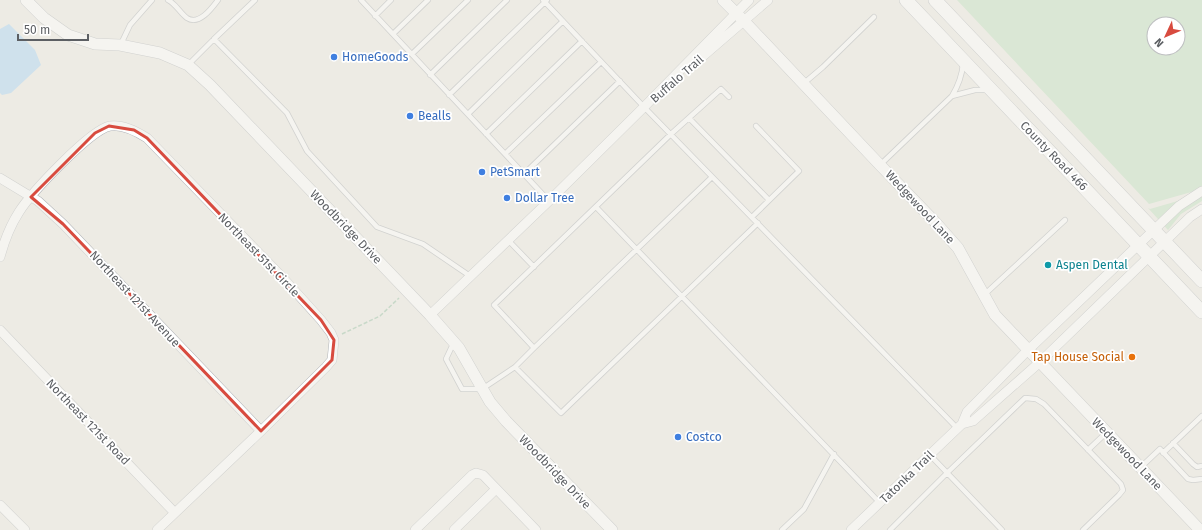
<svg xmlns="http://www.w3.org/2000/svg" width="1202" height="530" viewBox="0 0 1202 530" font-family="'Fira Sans',sans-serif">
<rect width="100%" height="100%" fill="#edebe4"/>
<path fill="#c3e2c3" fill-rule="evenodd" d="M 957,0 L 1202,0 L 1202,189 L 1149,204 ZM 1154,24 L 1178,24 L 1178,48 L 1154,48 Z
M 1202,194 L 1202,201 L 1181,214 L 1168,230 L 1148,208 L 1150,209 Z"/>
<path fill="#aad5f7" d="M 9,24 L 35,50 L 41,65 L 11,93 L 2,95 L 0,93 L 0,29 Z"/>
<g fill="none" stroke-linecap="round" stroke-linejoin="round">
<defs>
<path id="service" d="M 168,0 C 176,4 180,13 187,18 C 199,26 212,8 218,0
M 361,0 L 549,201
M 543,0 L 644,107 L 957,428
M 375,16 L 391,0
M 393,34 L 428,0
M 214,39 L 255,0
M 121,44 L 130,25 L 152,0
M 412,54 L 468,0
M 189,64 L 214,39 L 287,113 L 307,151 L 377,227 L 423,244 L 470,276
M 430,75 L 507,0
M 803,84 L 823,67 L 874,17
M 449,95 L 547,0
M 952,96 L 975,90 L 987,90
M 468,114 L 563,21
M 689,118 L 769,200
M 486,134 L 582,41
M 505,154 L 601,62
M 880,165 L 952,96 C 958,86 962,76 963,64
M 524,174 L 620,81
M 596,207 L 880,503
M 752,217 L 799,171 L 756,126
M 508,240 L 534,267
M 984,295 L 1065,220
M 454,342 L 446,359 L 462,389 L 482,389 L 515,367 L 534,348 L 712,177
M 534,348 L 494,305 L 671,134 L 721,89 L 729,97
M 515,367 L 561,413 L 758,223
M 1173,443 L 1193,464 L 1197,467 L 1202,466
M 1088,450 L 1107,432
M 1163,453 L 1202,416
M 930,455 L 1002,530
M 1141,467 L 1160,449 L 1188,479 L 1193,480 L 1202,479
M 782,530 L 804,509 L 834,454
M 890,530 L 947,473 L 1025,398 L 1036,399 L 1044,404 L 1121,484 L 1123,490 L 1119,495 L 1083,530"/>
<path id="minor" d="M 688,69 L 768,0
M 0,178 L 38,201 L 63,224 L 261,431
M 0,257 C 4,242 10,226 19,212 C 31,193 90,130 110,126 C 123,124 136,131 147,138 L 284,279 L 321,320 L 331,333 L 334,340 L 332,360 L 326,367 L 261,431 L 157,530
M 430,315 L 549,201 L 644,107 L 749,0
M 0,330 L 175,513
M 962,424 L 973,421 L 1040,362 L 1190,217 L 1202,209
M 0,505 L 25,530
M 415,530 L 472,475 L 476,473 L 483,475 L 536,530
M 454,530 L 496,489
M 851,530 L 962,424 L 967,412 L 1024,354 L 1179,206 L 1202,191"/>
<path id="tertiary" d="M 26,0 L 44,18 L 68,35 L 95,44 L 120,45 L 160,53 L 188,65 L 210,85 L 430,315 L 459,348 L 490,402 L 506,421 L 612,530
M 723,0 L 744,21 L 880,165 L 935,222 L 958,248 L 995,315 L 1200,530"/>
<path id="secondary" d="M 906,0 L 1202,312
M 935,0 L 1202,281"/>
</defs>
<use href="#service" stroke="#b1b4b8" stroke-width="6"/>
<use href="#minor" stroke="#b1b4b8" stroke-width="10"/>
<use href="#tertiary" stroke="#b1b4b8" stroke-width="12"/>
<use href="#secondary" stroke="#b0b3b8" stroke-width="14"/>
<path stroke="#9cc3a8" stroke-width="1.5" stroke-dasharray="4 2" stroke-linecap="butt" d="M 342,334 L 380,316 L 399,298"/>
<use href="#service" stroke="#fff" stroke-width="4.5"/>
<use href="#minor" stroke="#fff" stroke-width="9"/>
<use href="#tertiary" stroke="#fff" stroke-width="11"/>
<use href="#secondary" stroke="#fff" stroke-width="13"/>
</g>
<path d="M0 0H1202V530H0ZM 109,126 L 134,130 L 147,138 L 321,320 L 334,340 L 332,360 L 261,431 L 63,224 L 31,197 L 95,133 Z" fill="#edebe4" fill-opacity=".55" fill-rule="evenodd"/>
<path fill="none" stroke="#d84b3f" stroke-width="3" stroke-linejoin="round" d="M 109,126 L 134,130 L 147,138 L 321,320 L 334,340 L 332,360 L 261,431 L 63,224 L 31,197 L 95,133 Z"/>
<g fill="#3f7fe0" stroke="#fff" stroke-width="1.5">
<circle cx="334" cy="57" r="4"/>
<circle cx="410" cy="116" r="4"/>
<circle cx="482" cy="172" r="4"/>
<circle cx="507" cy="198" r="4"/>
<circle cx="678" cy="437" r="4"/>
</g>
<circle fill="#0f9aa8" stroke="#fff" stroke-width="1.5" cx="1048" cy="265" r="4"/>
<circle fill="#e8710a" stroke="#fff" stroke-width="1.5" cx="1132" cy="357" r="4"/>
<g text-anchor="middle" stroke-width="3.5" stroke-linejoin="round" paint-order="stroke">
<g font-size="12" fill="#366cbe" stroke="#fff" text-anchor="start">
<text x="342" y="61">HomeGoods</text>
<text x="418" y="120">Bealls</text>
<text x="490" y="176">PetSmart</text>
<text x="515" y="202">Dollar Tree</text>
<text x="686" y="441">Costco</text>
</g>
<g font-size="12" fill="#5c5f63" stroke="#fff">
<text transform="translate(677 79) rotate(-41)" y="4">Buffalo Trail</text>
<text transform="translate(1054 156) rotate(46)" y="4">County Road 466</text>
<text transform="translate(920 207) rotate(47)" y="4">Wedgewood Lane</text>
<text transform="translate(346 227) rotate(46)" y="4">Woodbridge Drive</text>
<text transform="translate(259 255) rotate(46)" y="4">Northeast 51st Circle</text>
<text transform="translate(135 299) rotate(47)" y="4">Northeast 121st Avenue</text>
<text transform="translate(88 422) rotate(46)" y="4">Northeast 121st Road</text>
<text transform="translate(1127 454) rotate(46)" y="4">Wedgewood Lane</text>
<text transform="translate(555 472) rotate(46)" y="4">Woodbridge Drive</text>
<text transform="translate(907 477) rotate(-44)" y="4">Tatonka Trail</text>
</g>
<g font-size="12" fill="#0d838f" stroke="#fff" text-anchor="start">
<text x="1056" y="269">Aspen Dental</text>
</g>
<g font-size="12" fill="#c56008" stroke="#fff" text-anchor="end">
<text x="1124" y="361">Tap House Social</text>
</g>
</g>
<g transform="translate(1166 36) rotate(226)"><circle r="19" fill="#ffffff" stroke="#bebfc1"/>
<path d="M0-3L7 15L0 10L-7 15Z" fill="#d84b3f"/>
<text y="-6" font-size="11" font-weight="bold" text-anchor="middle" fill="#5c5f63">N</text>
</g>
<path d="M18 34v6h70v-6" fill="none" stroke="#5c5f63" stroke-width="2"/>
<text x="24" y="34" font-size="12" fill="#5c5f63" stroke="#ffffff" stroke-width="3" paint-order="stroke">50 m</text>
</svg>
